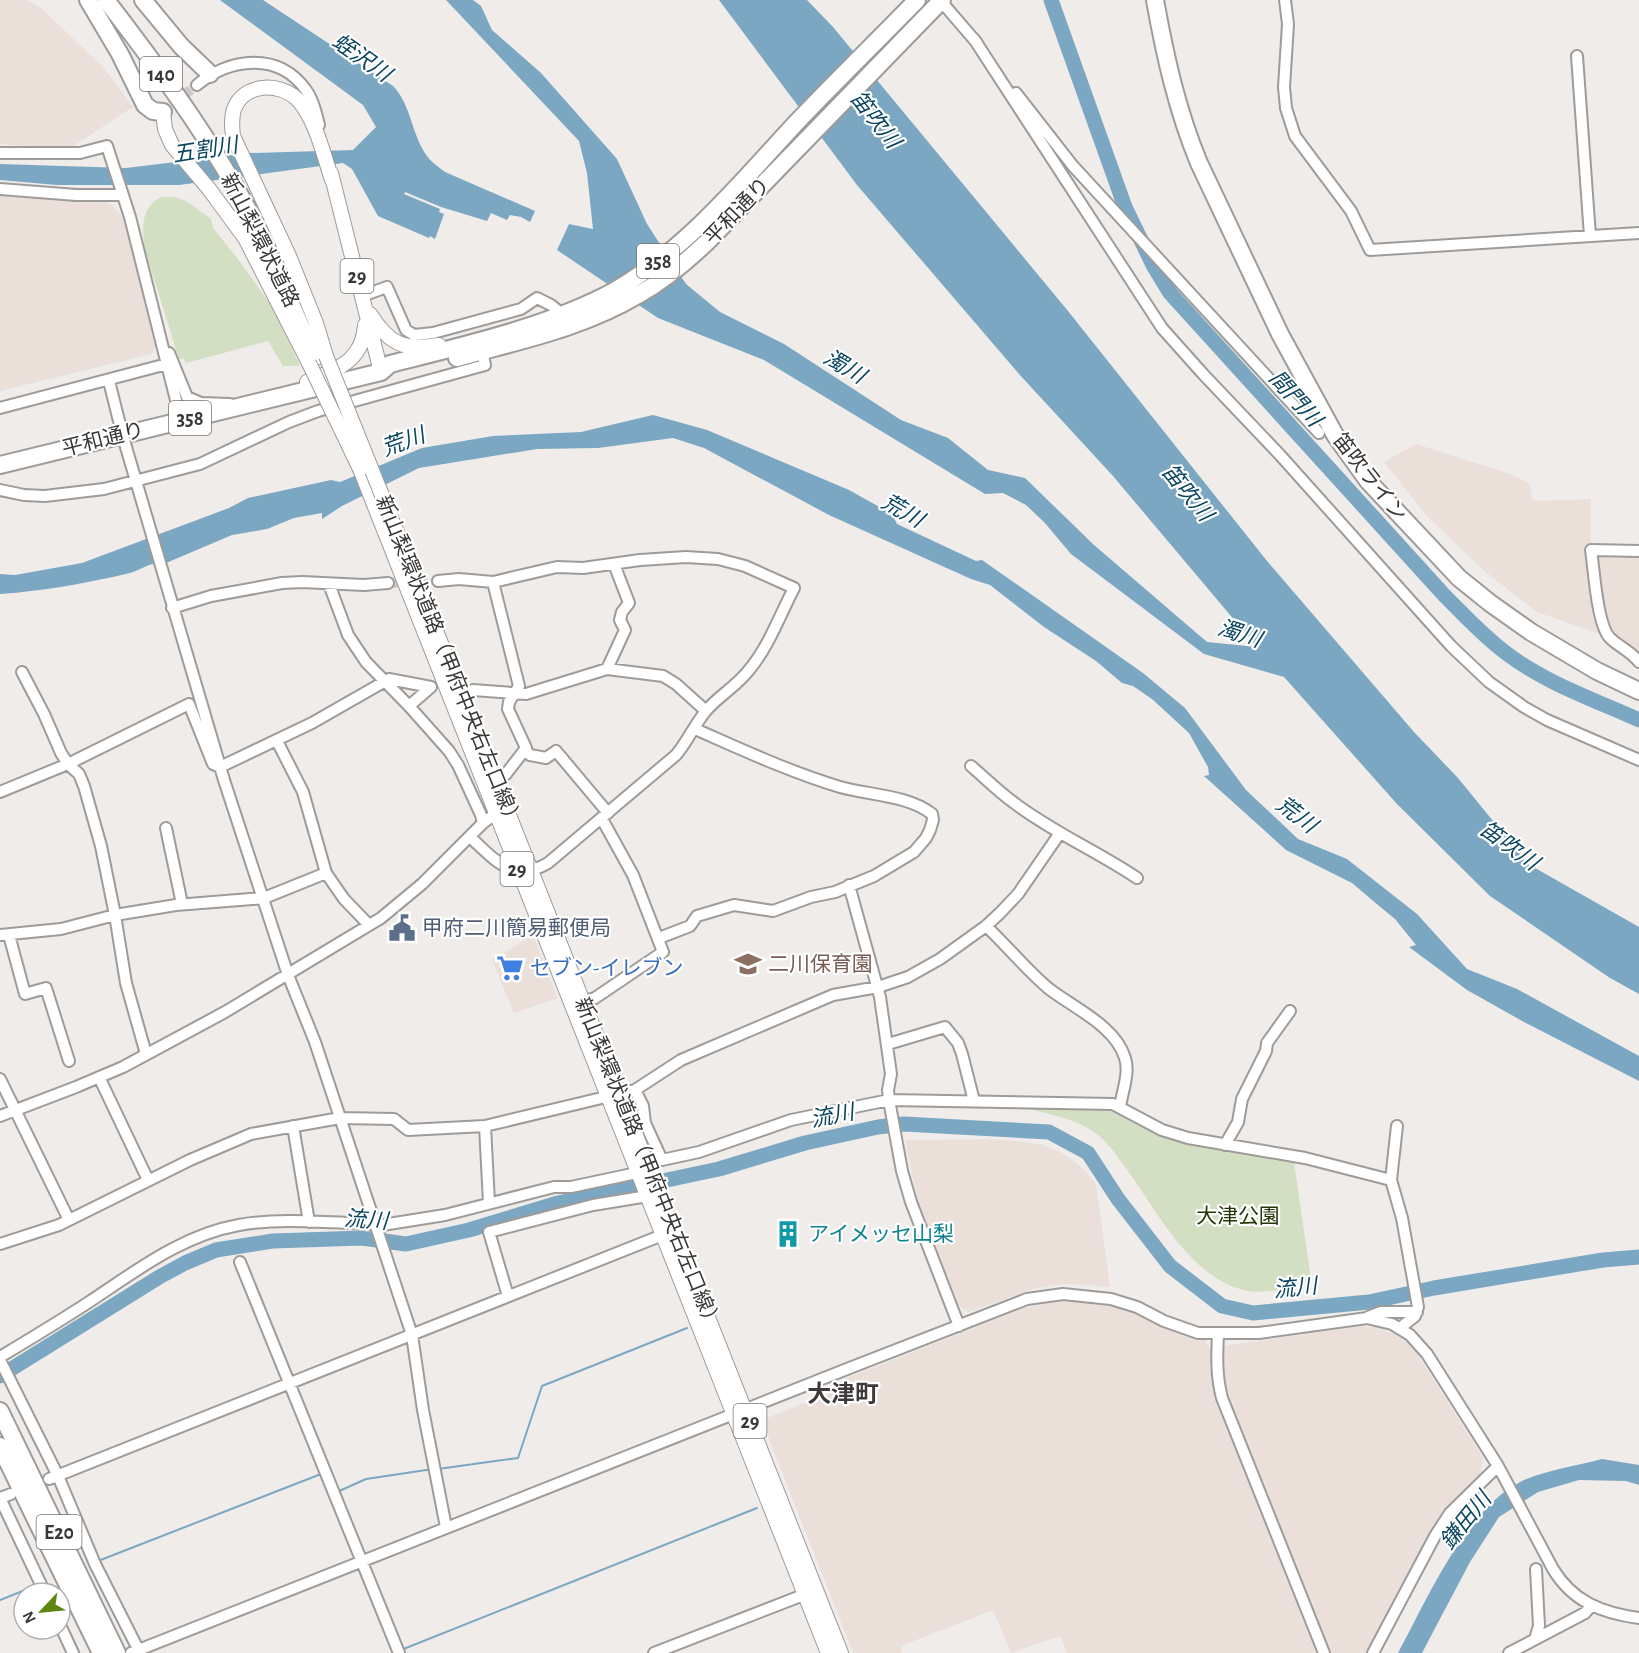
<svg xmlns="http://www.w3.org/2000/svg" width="1639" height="1653" viewBox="0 0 1639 1653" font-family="'Alegreya Sans','Noto Sans JP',sans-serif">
<rect width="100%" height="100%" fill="#efecea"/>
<path fill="#eae0d9" d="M 0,0 L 28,0 L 42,9 L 103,67 L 133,107 L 69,149 L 0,144 Z
M 0,192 L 101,200 L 111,204 L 125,220 L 156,346 L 152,354 L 0,391 Z
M 1416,444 L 1510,474 L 1529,483 L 1533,501 L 1591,499 L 1591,550 L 1639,551 L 1639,662 L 1608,637 L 1537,612 L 1483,570 L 1426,515 L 1384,462 Z
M 533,935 L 558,998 L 514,1013 L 492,960 Z
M 994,1139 L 1041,1144 L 1062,1153 L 1079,1165 L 1096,1183 L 1110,1287 L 1066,1284 L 1036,1288 L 969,1312 L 959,1306 L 918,1202 L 905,1140 Z
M 1085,1300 L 1134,1311 L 1167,1328 L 1204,1339 L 1211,1350 L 1210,1367 L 1216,1401 L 1316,1653 L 1067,1653 L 1060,1636 L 1011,1653 L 993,1610 L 901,1646 L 901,1653 L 853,1653 L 764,1426 L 767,1418 L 828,1393 L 842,1380 L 1022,1309 L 1052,1302 Z
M 1361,1326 L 1380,1328 L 1396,1335 L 1413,1347 L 1483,1458 L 1481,1473 L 1446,1509 L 1429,1533 L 1379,1632 L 1366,1653 L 1328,1653 L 1225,1391 L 1221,1367 L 1223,1346 Z"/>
<path fill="#d2dfc3" d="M 161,197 L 174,197 L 186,201 L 211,219 L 213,228 L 238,259 L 275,311 L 300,366 L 283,366 L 268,341 L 186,363 L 184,359 L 179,359 L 145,250 C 142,229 140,208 161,197 Z
M 1021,1107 L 1097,1107 L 1125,1115 L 1166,1137 L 1227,1151 L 1294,1162 L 1312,1286 C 1295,1287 1263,1294 1248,1291 C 1188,1279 1156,1207 1122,1163 C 1115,1153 1108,1143 1098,1135 C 1077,1118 1047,1114 1021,1107 Z"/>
<path fill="#7ba7c2" d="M 220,0 L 263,0 L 393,86 C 412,106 411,134 427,156 C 432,163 439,167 445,172 L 535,211 L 530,222 L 521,217 L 510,215 L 507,220 L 491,213 L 487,221 L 441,207 L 405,192 L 404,194 L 440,209 L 439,212 L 444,214 L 435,239 L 430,236 L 429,238 L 378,216 L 352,169 L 343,163 L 179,185 L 57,185 L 0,180 L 0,164 L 126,168 L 250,153 L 353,150 L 376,127 L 363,105 Z
M 446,0 L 473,0 L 481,6 L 492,30 L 541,73 L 617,159 L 647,224 L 686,284 L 720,312 L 784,344 L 901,420 L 948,438 L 988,470 L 1025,478 L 1094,545 L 1207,642 L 1257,647 L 1113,476 L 1019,374 L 857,185 L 719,0 L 807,0 L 833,27 L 1068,311 L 1267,561 L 1414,732 L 1458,778 L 1528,864 L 1639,927 L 1639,994 L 1610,978 L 1490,896 L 1397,804 L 1284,677 L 1204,654 L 1071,554 L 1044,522 L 1026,505 L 1003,493 L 985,494 L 764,360 L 658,318 L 557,250 L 569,224 L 593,229 L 587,173 L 579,141 Z
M 653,415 L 707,430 L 849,490 L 892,514 L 897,524 L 976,561 L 982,560 L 1143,673 L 1185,708 L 1246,790 L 1298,839 L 1347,859 L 1417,914 L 1467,969 L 1517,989 L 1639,1056 L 1639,1081 L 1524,1022 L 1467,990 L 1409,947 L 1416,945 L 1395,919 L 1378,905 L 1352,883 L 1286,850 L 1204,776 L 1209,775 L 1208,767 L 1189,733 L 1152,699 L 1133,686 L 1122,683 L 1096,661 L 1044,627 L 990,585 L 971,579 L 829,515 L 704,448 L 673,438 L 598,448 L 537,449 L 419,468 L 342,506 L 322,519 L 322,513 L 294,518 L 267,529 L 232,535 L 159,566 L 156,563 C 146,565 140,570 130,573 C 87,583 44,591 0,594 L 0,574 L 15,575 L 82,563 L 229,508 L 248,498 L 331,480 L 340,482 L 422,448 L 493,436 L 581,432 Z
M 1602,1459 L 1639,1465 L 1639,1485 L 1626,1481 L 1579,1480 L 1538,1492 L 1499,1517 L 1470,1562 L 1422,1653 L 1398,1653 C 1427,1600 1466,1508 1522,1481 C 1546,1470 1576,1466 1602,1459 Z"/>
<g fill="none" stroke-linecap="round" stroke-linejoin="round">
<path stroke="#7ba7c2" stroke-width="2" d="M 438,1469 L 518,1458 L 542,1386 L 687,1328
M 337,1492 L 366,1479 L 433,1469
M 98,1561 L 321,1474
M 0,1600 L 30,1588
M 401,1650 L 757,1508"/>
<path stroke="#7ba7c2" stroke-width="15" d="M 1051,0 L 1125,207 L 1153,265 L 1170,293 L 1444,595 C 1464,615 1483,636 1506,653 C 1545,683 1595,700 1639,720
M 0,1376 L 161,1276 L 185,1263 L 216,1250 L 273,1241 L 362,1238 L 406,1244 L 469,1230 L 558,1203 L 719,1169 L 805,1143 L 878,1127 L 904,1124 L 1049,1132 L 1088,1153 L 1118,1199 L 1170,1266 L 1222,1306 L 1253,1313 L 1369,1302 L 1434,1288 L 1603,1260 L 1639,1257"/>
<path stroke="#cbc8c6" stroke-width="10" stroke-dasharray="10 5" stroke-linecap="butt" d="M 171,105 L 197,85
M 388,583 L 438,581"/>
<defs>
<path id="minor" d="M 940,0 L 977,43
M 1285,0 L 1288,24 L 1284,87 L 1286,108 L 1295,136 L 1351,211 L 1370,250 L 1639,233
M 974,39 L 1162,328 L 1203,374 L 1280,455 L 1451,646 L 1489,682 L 1524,707 L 1547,720 L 1639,760
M 1577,56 L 1590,236
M 197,85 C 229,58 278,51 306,90 C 313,100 316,113 319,125
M 1016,93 L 1073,166 L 1319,433
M 0,153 L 80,153 L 107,146 L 130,217 L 181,420
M 0,189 L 76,195 L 123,195
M 362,296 L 387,287 L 406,330 L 414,335 L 433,333 L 521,309 L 537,298 L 551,305 L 562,314
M 169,353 L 187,397 L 201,403 L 230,404
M 109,381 L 118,417
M 0,408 L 167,364
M 126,447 L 224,780 L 288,975 L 315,1042 L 412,1335 L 423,1410 L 446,1527
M 0,490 L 24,495 L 45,496 L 104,489 L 200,464 L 289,422 L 318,411 L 485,365 L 482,351
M 1639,551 L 1591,550 C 1594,569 1597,625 1610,638 C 1619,647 1631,651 1639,662
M 438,581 L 459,579 L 493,582 L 557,567 L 583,568 L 640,560 L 686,557 L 718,559 L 745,566 L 794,588 C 780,615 769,646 749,670 C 737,686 717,697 705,712 C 694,726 687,742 676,755 L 548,863 C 513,884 494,859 470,837
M 493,582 L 519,686 L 509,702 L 508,709 L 526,748 L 506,774 L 496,780
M 329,584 L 348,635 L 366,662 L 409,706 L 449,751 L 458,765 L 481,815 L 483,823
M 172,608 L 211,596 L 282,583 L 302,582 L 364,585 L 388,583
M 607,669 L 625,630 L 620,620 L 622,612 L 629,603 L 614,564
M 22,672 L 44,714 L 61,753 L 68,764 L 79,774 L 84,786 L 101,846 L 115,915 L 126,983 L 146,1054
M 473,690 L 526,694 L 607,669 L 663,676 L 676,684 L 706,711
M 409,706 L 431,687
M 277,741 L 303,792 L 326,873 L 344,899 L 369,925
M 525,750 L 530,755 L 546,758 L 556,751 L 608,813
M 971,766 C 985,778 998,791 1013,802 C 1052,832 1097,851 1137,878
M 0,792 L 68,764 L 189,704 L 213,764 L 220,767 L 312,723 L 389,679 L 431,687
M 166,828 L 182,904
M 849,885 L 880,997 L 891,1074 L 888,1090 L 889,1100 L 902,1171 L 911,1202 L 959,1326
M 986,926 C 1007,946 1026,969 1048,988 C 1072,1007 1116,1026 1125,1058 C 1130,1073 1122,1092 1120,1107
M 0,935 L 61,929 L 115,915 L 176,905 L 264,898 L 326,873
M 9,935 L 25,994 L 46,988 L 69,1061
M 659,938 L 690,926 L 697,916 L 734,905 L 773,911 L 811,897 L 835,892 L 874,876 L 914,852 L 926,838 L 930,830 L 933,820 L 932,814 C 908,795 868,795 840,787 C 790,772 743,750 695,729
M 583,1002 L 595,998 L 663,952 L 633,875 L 602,819
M 888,1044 L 945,1027 L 958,1043 L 962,1054 L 974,1101
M 99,1077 L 148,1180
M 0,1079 L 69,1220
M 635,1090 L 643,1106 L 645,1123 L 662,1160 L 699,1152 L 791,1120 L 889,1100 L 1113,1104 L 1162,1130 L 1188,1138 L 1305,1158 L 1391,1180
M 0,1116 L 76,1087 L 123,1067 L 225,1012 L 381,918 L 422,884 L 483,823 L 495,814
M 293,1126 L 309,1222
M 485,1126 L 489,1203
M 1397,1126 L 1391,1180 L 1402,1218 L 1418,1307 L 1415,1316 L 1400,1328
M 1225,1145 L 1238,1122 L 1242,1099 L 1266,1051 L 1267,1043 L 1290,1011
M 376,1226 L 445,1215 L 554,1187 L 571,1187 L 646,1171
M 0,1244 L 59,1225 L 190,1160 L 251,1134 L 340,1118 L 394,1119 L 408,1130 L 485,1126 L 635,1090 L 681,1060 L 833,995 L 878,987 L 908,977 L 940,959 L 986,926 L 1000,913 L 1018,894 L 1060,833
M 240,1262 L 399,1653
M 508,1296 L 489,1232 L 593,1205 L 648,1196
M 1368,1317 L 1381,1312 L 1417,1312
M 1218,1333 C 1217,1356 1216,1375 1222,1398 L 1324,1653
M 0,1357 C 30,1339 60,1321 89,1302 C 136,1271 182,1235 239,1225 C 283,1217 330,1223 376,1224
M 0,1360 L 58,1476 L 95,1564 L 140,1653
M 49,1479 L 670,1232
M 0,1498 L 45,1593
M 0,1498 L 11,1494
M 60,1625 L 73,1653
M 1535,1639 L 1539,1626 L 1536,1569
M 131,1653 L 847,1369 L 1027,1299 L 1063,1294 L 1111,1299 L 1137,1307 L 1164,1321 L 1198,1333 L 1259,1333 L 1367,1318 L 1392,1324 L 1410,1335 L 1427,1354 L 1498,1466 L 1553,1569 C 1573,1602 1602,1613 1639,1618
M 654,1653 L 806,1594
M 1373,1653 L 1435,1536 L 1450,1513 L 1498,1466
M 1509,1653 L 1585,1613 L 1591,1606"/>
<path id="major" d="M 163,112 L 165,129 L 172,145 L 209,189 L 245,238 L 309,363
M 331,173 L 381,372
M 267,247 L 316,358
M 370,314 C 389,344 404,351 439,345
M 326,356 L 316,323 L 289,256 L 233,136 C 232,127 231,118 234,109 C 244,83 279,82 297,99 C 315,117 324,156 332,180
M 307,382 C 336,369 363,362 365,325
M 360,469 L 828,1653
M 408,560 L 841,1653"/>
<path id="highway" d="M 88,0 L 120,54 L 145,105 L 153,111 L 163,112
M 106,0 C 166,78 224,157 267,247
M 143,0 L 181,46 L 210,74
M 1155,0 C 1165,56 1177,110 1199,163 L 1280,334 L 1335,435 L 1368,481 L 1459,578 L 1490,603 L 1531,632 L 1597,671 L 1639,691
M 457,358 C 518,341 583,328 638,295 C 663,281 686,262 707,242 L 942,0
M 0,465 L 381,372 L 390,364 C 461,346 550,326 614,291 C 687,249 740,183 796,123 C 836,81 877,41 917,0
M 0,1411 L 117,1653
M 0,1446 L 101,1653"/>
</defs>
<use href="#minor" stroke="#9e9b99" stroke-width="14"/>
<use href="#major" stroke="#9e9b99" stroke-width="16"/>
<use href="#highway" stroke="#9e9b99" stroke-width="20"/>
<use href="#minor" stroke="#fff" stroke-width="10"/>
<use href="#major" stroke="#fff" stroke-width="14"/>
<use href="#highway" stroke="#fff" stroke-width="16"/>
<defs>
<path id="minor-bridge" d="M 118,417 L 126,447"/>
<path id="major-bridge" d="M 326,356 L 408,560
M 309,363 L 360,469"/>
</defs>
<use href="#minor-bridge" stroke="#9e9b99" stroke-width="14" stroke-linecap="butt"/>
<use href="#major-bridge" stroke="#9e9b99" stroke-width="16" stroke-linecap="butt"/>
<use href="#minor-bridge" stroke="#fff" stroke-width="10"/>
<use href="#major-bridge" stroke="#fff" stroke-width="14"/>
</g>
<defs>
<symbol id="civic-bare" viewBox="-9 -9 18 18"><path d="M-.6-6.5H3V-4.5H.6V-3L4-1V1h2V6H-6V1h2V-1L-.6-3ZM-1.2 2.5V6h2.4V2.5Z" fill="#5c6f8a" stroke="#fff" stroke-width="2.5" paint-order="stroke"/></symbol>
<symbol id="school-bare" viewBox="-9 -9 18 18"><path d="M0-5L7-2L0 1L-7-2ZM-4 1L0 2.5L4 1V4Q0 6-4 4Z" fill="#8d6e63" stroke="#fff" stroke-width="2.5" paint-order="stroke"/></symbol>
<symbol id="supermarket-bare" viewBox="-9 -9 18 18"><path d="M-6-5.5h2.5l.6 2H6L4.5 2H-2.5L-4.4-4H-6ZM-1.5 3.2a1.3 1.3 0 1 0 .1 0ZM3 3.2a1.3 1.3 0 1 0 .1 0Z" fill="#3f7fe0" stroke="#fff" stroke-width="2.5" paint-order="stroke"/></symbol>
<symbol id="building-bare" viewBox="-9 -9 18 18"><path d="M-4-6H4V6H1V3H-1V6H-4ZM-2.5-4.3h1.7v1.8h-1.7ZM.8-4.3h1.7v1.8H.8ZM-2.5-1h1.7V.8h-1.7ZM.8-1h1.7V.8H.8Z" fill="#0f9aa8" stroke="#fff" stroke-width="2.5" paint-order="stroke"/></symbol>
</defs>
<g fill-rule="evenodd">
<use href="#civic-bare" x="383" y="909" width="38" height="38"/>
<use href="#school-bare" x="729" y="945" width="38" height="38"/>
<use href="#supermarket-bare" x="491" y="949" width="38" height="38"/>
<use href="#building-bare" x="769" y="1215" width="38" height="38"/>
</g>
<g text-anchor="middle" stroke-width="4.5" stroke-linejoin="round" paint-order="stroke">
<g fill="#fff" stroke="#747473" stroke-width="1.5">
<rect x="140" y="57" width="42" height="34" rx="4.5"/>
<rect x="637" y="244" width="42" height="34" rx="4.5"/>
<rect x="340.5" y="259" width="33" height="34" rx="4.5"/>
<rect x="169" y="401" width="42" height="34" rx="4.5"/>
<rect x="500.5" y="852" width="33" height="34" rx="4.5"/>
<rect x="733.5" y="1404" width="33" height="34" rx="4.5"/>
<rect x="36.5" y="1515" width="45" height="34" rx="4.5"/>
</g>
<g font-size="20" font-weight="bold" fill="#393837">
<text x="161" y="81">140</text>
<text x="658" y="268">358</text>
<text x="357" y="283">29</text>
<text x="190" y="425">358</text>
<text x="517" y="876">29</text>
<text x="750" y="1428">29</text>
<text x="59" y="1539">E20</text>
</g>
<g font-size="21" fill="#393837" stroke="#fff">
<text transform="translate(737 211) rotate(-46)" y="7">平和通り</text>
<text transform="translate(260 240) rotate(63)" y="7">新山梨環状道路</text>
<text transform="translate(103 439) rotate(-14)" y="7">平和通り</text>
<text transform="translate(1370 477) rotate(52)" y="7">笛吹ライン</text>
<text transform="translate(449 662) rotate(68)" y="7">新山梨環状道路（甲府中央右左口線）</text>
<text transform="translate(648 1164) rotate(68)" y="7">新山梨環状道路（甲府中央右左口線）</text>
</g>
<g font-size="21" fill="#4e5e75" stroke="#fff" text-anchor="start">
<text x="422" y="935">甲府二川簡易郵便局</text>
</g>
<g font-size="21" fill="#785e54" stroke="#fff" text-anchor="start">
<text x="768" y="971">二川保育園</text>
</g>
<g font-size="21" fill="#366cbe" stroke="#fff" text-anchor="start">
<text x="530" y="975">セブン-イレブン</text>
</g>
<g font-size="21" fill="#253606" stroke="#fff">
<text x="1238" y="1223">大津公園</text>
</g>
<g font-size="21" fill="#0d838f" stroke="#fff" text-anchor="start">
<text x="808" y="1241">アイメッセ山梨</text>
</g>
<g font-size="22" font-style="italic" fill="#0b4661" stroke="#fff">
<text transform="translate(362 57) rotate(35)" y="8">蛭沢川</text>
<text transform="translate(876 119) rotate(52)" y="8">笛吹川</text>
<text transform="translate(205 149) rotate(-9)" y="8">五割川</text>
<text transform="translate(845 366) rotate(31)" y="8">濁川</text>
<text transform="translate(1296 398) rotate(48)" y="8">間門川</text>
<text transform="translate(403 441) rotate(-20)" y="8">荒川</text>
<text transform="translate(1188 492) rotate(51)" y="8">笛吹川</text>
<text transform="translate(903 510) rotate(30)" y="8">荒川</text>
<text transform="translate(1240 633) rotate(18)" y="8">濁川</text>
<text transform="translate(1297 814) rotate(37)" y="8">荒川</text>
<text transform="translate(1510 845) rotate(36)" y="8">笛吹川</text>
<text transform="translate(832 1115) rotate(-11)" y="8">流川</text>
<text transform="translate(366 1219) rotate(4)" y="8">流川</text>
<text transform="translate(1295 1287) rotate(-6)" y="8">流川</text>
<text transform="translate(1465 1520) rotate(-51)" y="8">鎌田川</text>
</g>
<g font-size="24" font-weight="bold" fill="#3d3a39" stroke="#fff">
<text x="843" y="1402">大津町</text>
</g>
</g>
<g transform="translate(42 1611) rotate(244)"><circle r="28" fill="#ffffff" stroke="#b0afaf" stroke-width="1.5"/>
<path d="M0-4.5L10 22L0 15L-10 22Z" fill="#5d8713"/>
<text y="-9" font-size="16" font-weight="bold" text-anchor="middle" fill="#393837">N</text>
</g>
</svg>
